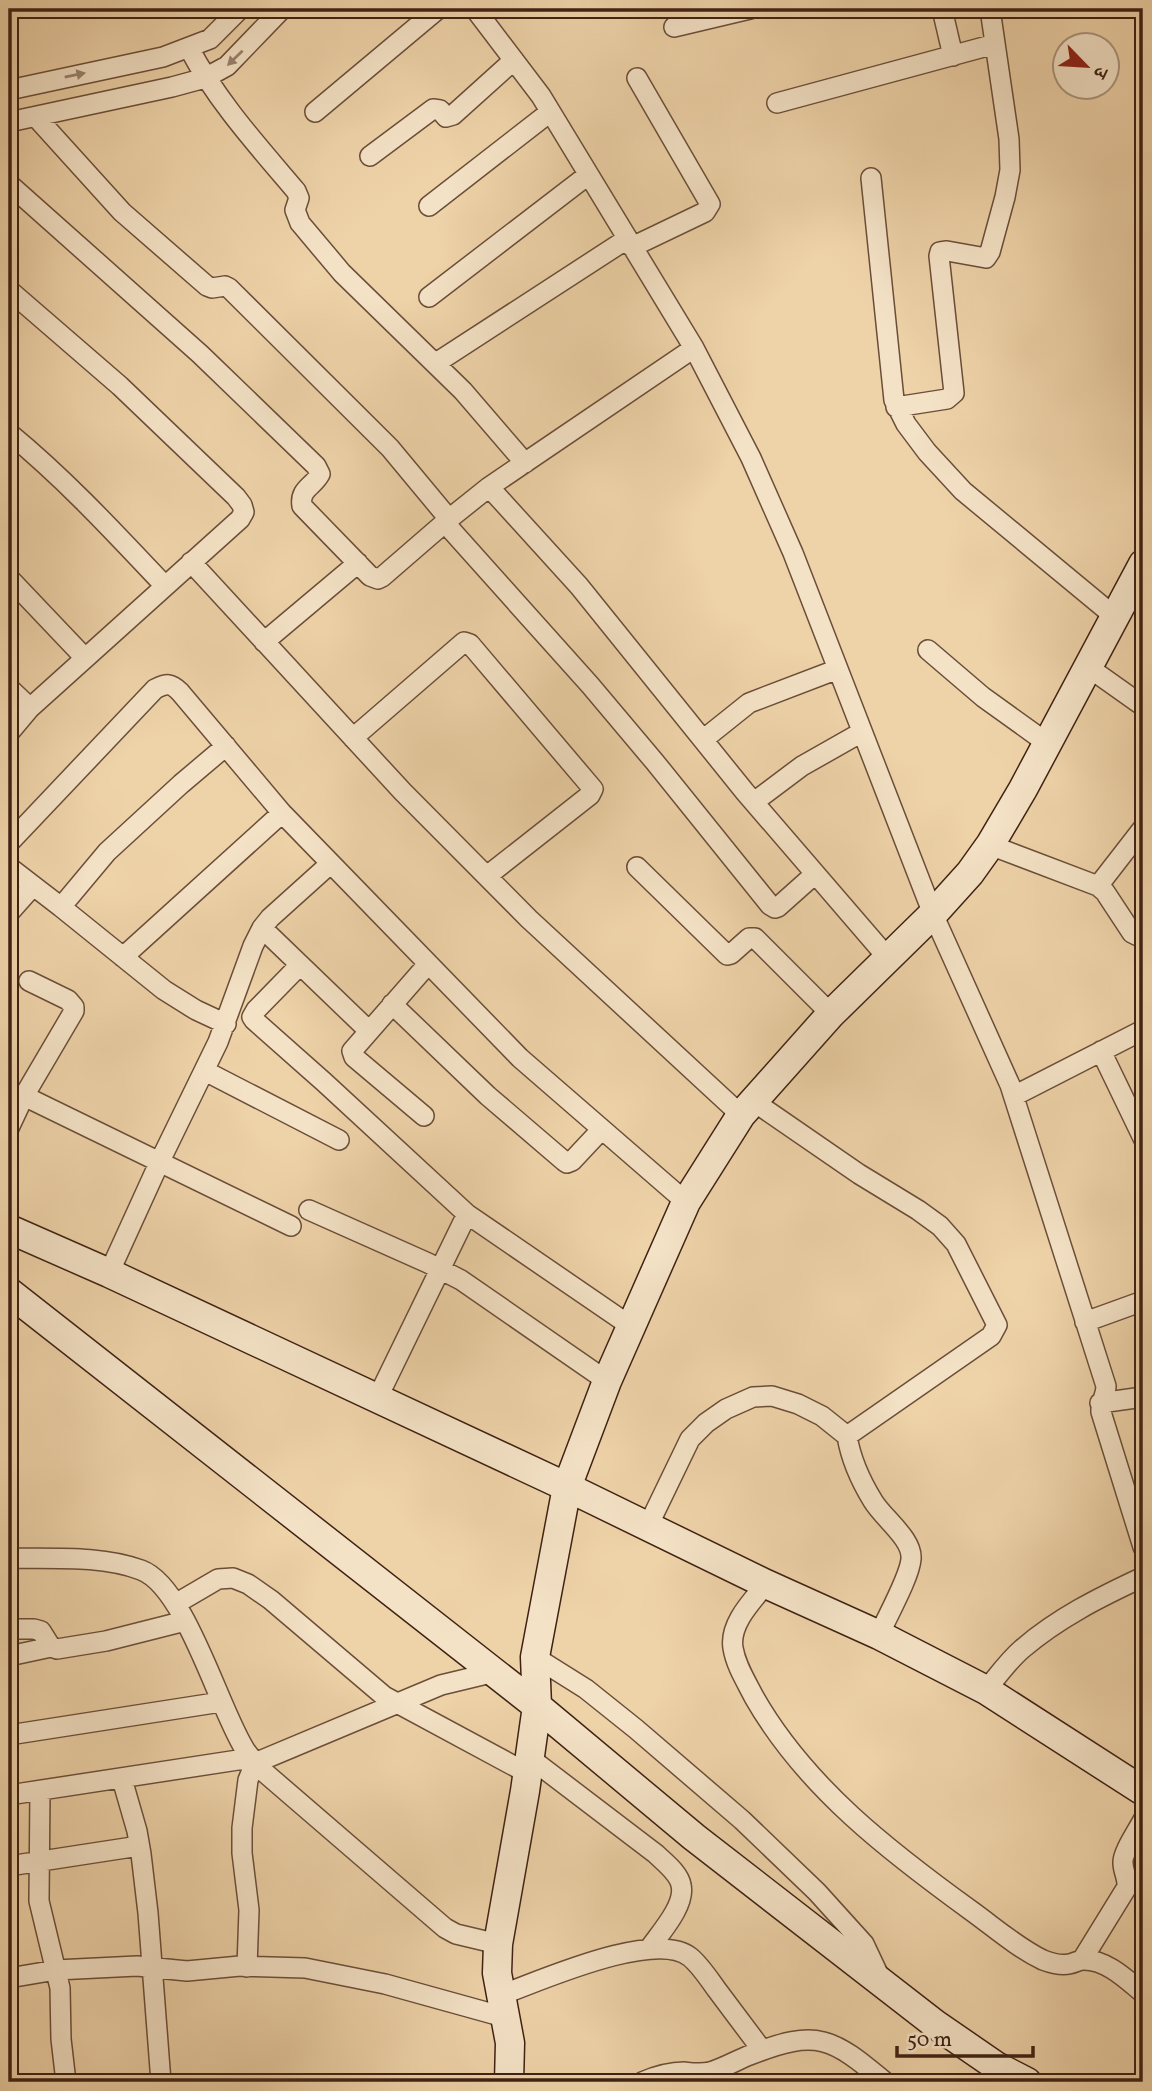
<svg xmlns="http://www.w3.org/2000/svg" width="1152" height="2091" viewBox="0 0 1152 2091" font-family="Vollkorn,'Noto Serif Devanagari',serif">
<rect width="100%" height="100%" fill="#eed2a8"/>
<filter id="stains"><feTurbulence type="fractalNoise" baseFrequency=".00286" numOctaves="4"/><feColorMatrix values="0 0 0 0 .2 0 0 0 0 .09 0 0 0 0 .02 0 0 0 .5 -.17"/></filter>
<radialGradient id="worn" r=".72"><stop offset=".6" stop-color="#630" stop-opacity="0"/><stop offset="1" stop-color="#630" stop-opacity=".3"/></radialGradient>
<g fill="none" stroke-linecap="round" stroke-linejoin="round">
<defs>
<path id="street" d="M 475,9 L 541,96 L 694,348 L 751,458 L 793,553 L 933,914 L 1010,1085 L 1106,1386 C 1106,1396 1100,1402 1101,1412 L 1143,1547
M 942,9 L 953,56
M 674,27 L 750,9
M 189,48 C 217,101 257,145 296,191 L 299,198 L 295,210 L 300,223 L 342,273 L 463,391 L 525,463
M 9,90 L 163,57 L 210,39 L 240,9
M 777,103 L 995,44
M 315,112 L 438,9
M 36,117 L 122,212 L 207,286 L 212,288 L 225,286 L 229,288 L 390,448 L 449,519
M 9,122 L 172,87 L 205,78 L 227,66 L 282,9
M 370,156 L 433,109 L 440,110 L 446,117 L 453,115 L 514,60
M 871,178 L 894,400 L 906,424 L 927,452 L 963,491 L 1114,616
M 9,184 L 200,354 L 316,466 L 320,474 C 313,487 299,489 302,506 L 370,576 L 378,579 L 382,577 L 449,519 L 489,487 L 694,348
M 429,206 L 550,112
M 632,247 L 705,212 L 710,204 L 637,78
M 9,290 L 120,386 L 236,497 L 242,505 L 244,512 L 240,519 L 30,708 L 9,733
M 429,297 L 588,175
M 436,363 L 627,239
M 896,407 L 947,399 L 954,393 L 939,256 L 940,252 L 947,251 L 986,258 L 990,252 L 1005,197 L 1010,170 L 1009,139 L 990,9
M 9,433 C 65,479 114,532 164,585
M 489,487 L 579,586 L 745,792 L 887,957
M 445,523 L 590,685 L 654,761 L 770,905 L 775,908 L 778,907 L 815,874
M 191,562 L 403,792 L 529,919 L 741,1115
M 9,578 L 85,658
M 264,642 L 358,563
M 928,650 L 983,697 L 1047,743
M 1088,667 L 1143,706
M 9,688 L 30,708
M 353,738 L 464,642 L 470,644 L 593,789 L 590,795 L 487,876
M 704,739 L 749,703 L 838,669
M 754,802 L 802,766 L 862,732
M 9,843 L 155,689 C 167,683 171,683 180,692 L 282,813 L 520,1058 L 686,1202
M 990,845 L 1098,886 L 1105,892 L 1132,933 L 1138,936 L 1143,934
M 9,867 L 61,907 L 164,990 L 196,1010 L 226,1024
M 637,867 L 727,955 L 731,954 L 749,938 L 755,938 L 831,1014
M 1098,886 L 1143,828
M 61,907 L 107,852 L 181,784 L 226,746
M 9,913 L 33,886
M 262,928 L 368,1030
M 123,957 L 282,813
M 300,965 L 256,1010 L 252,1017 L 254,1020 L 324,1082 L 467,1214
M 392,1004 L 488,1096 L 564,1161 L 567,1163 L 572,1161 L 602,1129
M 1101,1051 L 1143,1138
M 205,1071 L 339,1140
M 24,1096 L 74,1011 L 74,1007 L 68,1000 L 29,981
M 1014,1096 L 1143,1030
M 424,1116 L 354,1057 L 352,1051 L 428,964
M 9,1128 L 24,1096 L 291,1226
M 309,1210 L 428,1263 L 461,1280 L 607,1381
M 109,1273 L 160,1161 L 218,1042 L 253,946 L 262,928 L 270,918 L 330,864
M 1085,1322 L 1143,1301
M 377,1399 L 467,1214 L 632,1327
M 1100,1403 L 1143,1397
M 847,1436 C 851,1460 860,1480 873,1501 C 883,1518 913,1539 911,1559 C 910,1576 887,1617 879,1635
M 648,1526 L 690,1439 L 706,1423 L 726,1409 L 753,1397 L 772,1396 L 798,1404 L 822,1416 L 847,1436 L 991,1336 L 997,1325 L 956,1244 L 940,1226 L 918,1210 L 859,1174 L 753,1101
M 9,1558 C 51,1559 101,1555 141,1570 C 185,1586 218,1706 244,1748 C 249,1757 257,1764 264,1772 L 445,1928 L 456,1934 L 498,1944
M 766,1584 C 752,1601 729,1624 733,1648 C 736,1666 746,1681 754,1697 C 805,1787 890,1852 973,1912 C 995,1928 1018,1948 1043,1960 C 1051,1963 1060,1966 1069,1964 C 1075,1963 1078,1960 1084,1960 C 1107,1960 1126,1979 1143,1993
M 177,1603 L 218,1579 L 233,1578 L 248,1584 L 271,1600 L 384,1696 L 527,1773
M 9,1629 L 34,1629 L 41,1631 L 51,1647 L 57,1649 L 106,1641 L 185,1621
M 9,1656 L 51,1647
M 535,1657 L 586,1689 L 636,1729 L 742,1820 L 817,1892 L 864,1944 L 881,1980
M 986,1690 C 997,1677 1008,1661 1022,1649 C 1058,1618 1100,1597 1143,1577
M 9,1735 L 221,1702
M 530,1758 L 656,1854 C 664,1862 679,1873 681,1885 C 686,1905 660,1933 649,1949
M 122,1779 L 137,1831 L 141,1854 L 148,1913 L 161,2082
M 40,1791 L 39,1901 L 60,1988 L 61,2039 L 66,2082
M 9,1795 L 251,1758
M 9,1866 L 139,1846
M 1082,1960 L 1127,1887 C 1128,1878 1123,1872 1123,1863 C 1122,1853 1138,1830 1143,1820
M 247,1967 L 249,1910 L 242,1853 L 242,1828 L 248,1780 L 255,1763 L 441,1685 L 495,1672
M 9,1978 L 56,1970 L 137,1966 L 187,1971 L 240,1966 L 305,1968 L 385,1984 L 504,2017
M 501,1995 C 540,1981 655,1929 690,1957 C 700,1965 709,1979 717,1990 C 732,2010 747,2030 762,2050
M 642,2082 C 656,2076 668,2072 684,2072 C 693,2073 701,2074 710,2072 C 724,2068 737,2060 750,2055 C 818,2028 832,2038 885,2082"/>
<path id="secondary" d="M 9,1229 L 109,1273 L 567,1487 L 766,1584 L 879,1635 L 986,1690 L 1143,1791
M 9,1292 L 537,1706 L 694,1837 L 935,2024 L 996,2066 L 1027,2082
M 509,2082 L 510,2043 L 497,1973 L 498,1944 L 525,1791 L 537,1706 L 535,1657 L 567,1487 L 607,1381 L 686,1202 L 741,1115 L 831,1014 L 933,914 L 970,873 L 990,845 L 1023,789 L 1143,564"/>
</defs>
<use href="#street" stroke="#6b4e39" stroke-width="22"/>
<use href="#secondary" stroke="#3f2214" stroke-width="31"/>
<use href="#street" stroke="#f4e2c6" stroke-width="19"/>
<use href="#secondary" stroke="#f4e2c6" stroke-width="28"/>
</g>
<defs><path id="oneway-solid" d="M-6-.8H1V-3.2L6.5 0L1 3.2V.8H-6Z" transform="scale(1.75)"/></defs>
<g fill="#9a826d">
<use href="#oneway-solid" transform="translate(235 58) rotate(136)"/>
<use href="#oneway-solid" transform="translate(75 75) rotate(-12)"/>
</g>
<rect width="1152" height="2091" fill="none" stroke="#eed2a8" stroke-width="35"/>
<rect x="10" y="10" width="1131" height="2070" fill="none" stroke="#3f2214" stroke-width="3.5"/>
<rect x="18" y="18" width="1117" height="2056" fill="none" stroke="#3f2214" stroke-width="2"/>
<g transform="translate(1086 66) rotate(115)"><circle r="33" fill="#f4e2c6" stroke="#ac957f" stroke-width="2"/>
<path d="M0-5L12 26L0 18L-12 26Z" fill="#8f2418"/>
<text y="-10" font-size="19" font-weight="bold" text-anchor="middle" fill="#3f2214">उ</text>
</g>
<path d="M897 2046v10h136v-10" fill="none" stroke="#3f2214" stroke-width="3.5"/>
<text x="907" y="2046" font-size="21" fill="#3f2214" stroke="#f4e2c6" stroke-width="5" paint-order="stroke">50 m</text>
<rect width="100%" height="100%" filter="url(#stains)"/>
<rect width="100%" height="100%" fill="url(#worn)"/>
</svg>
